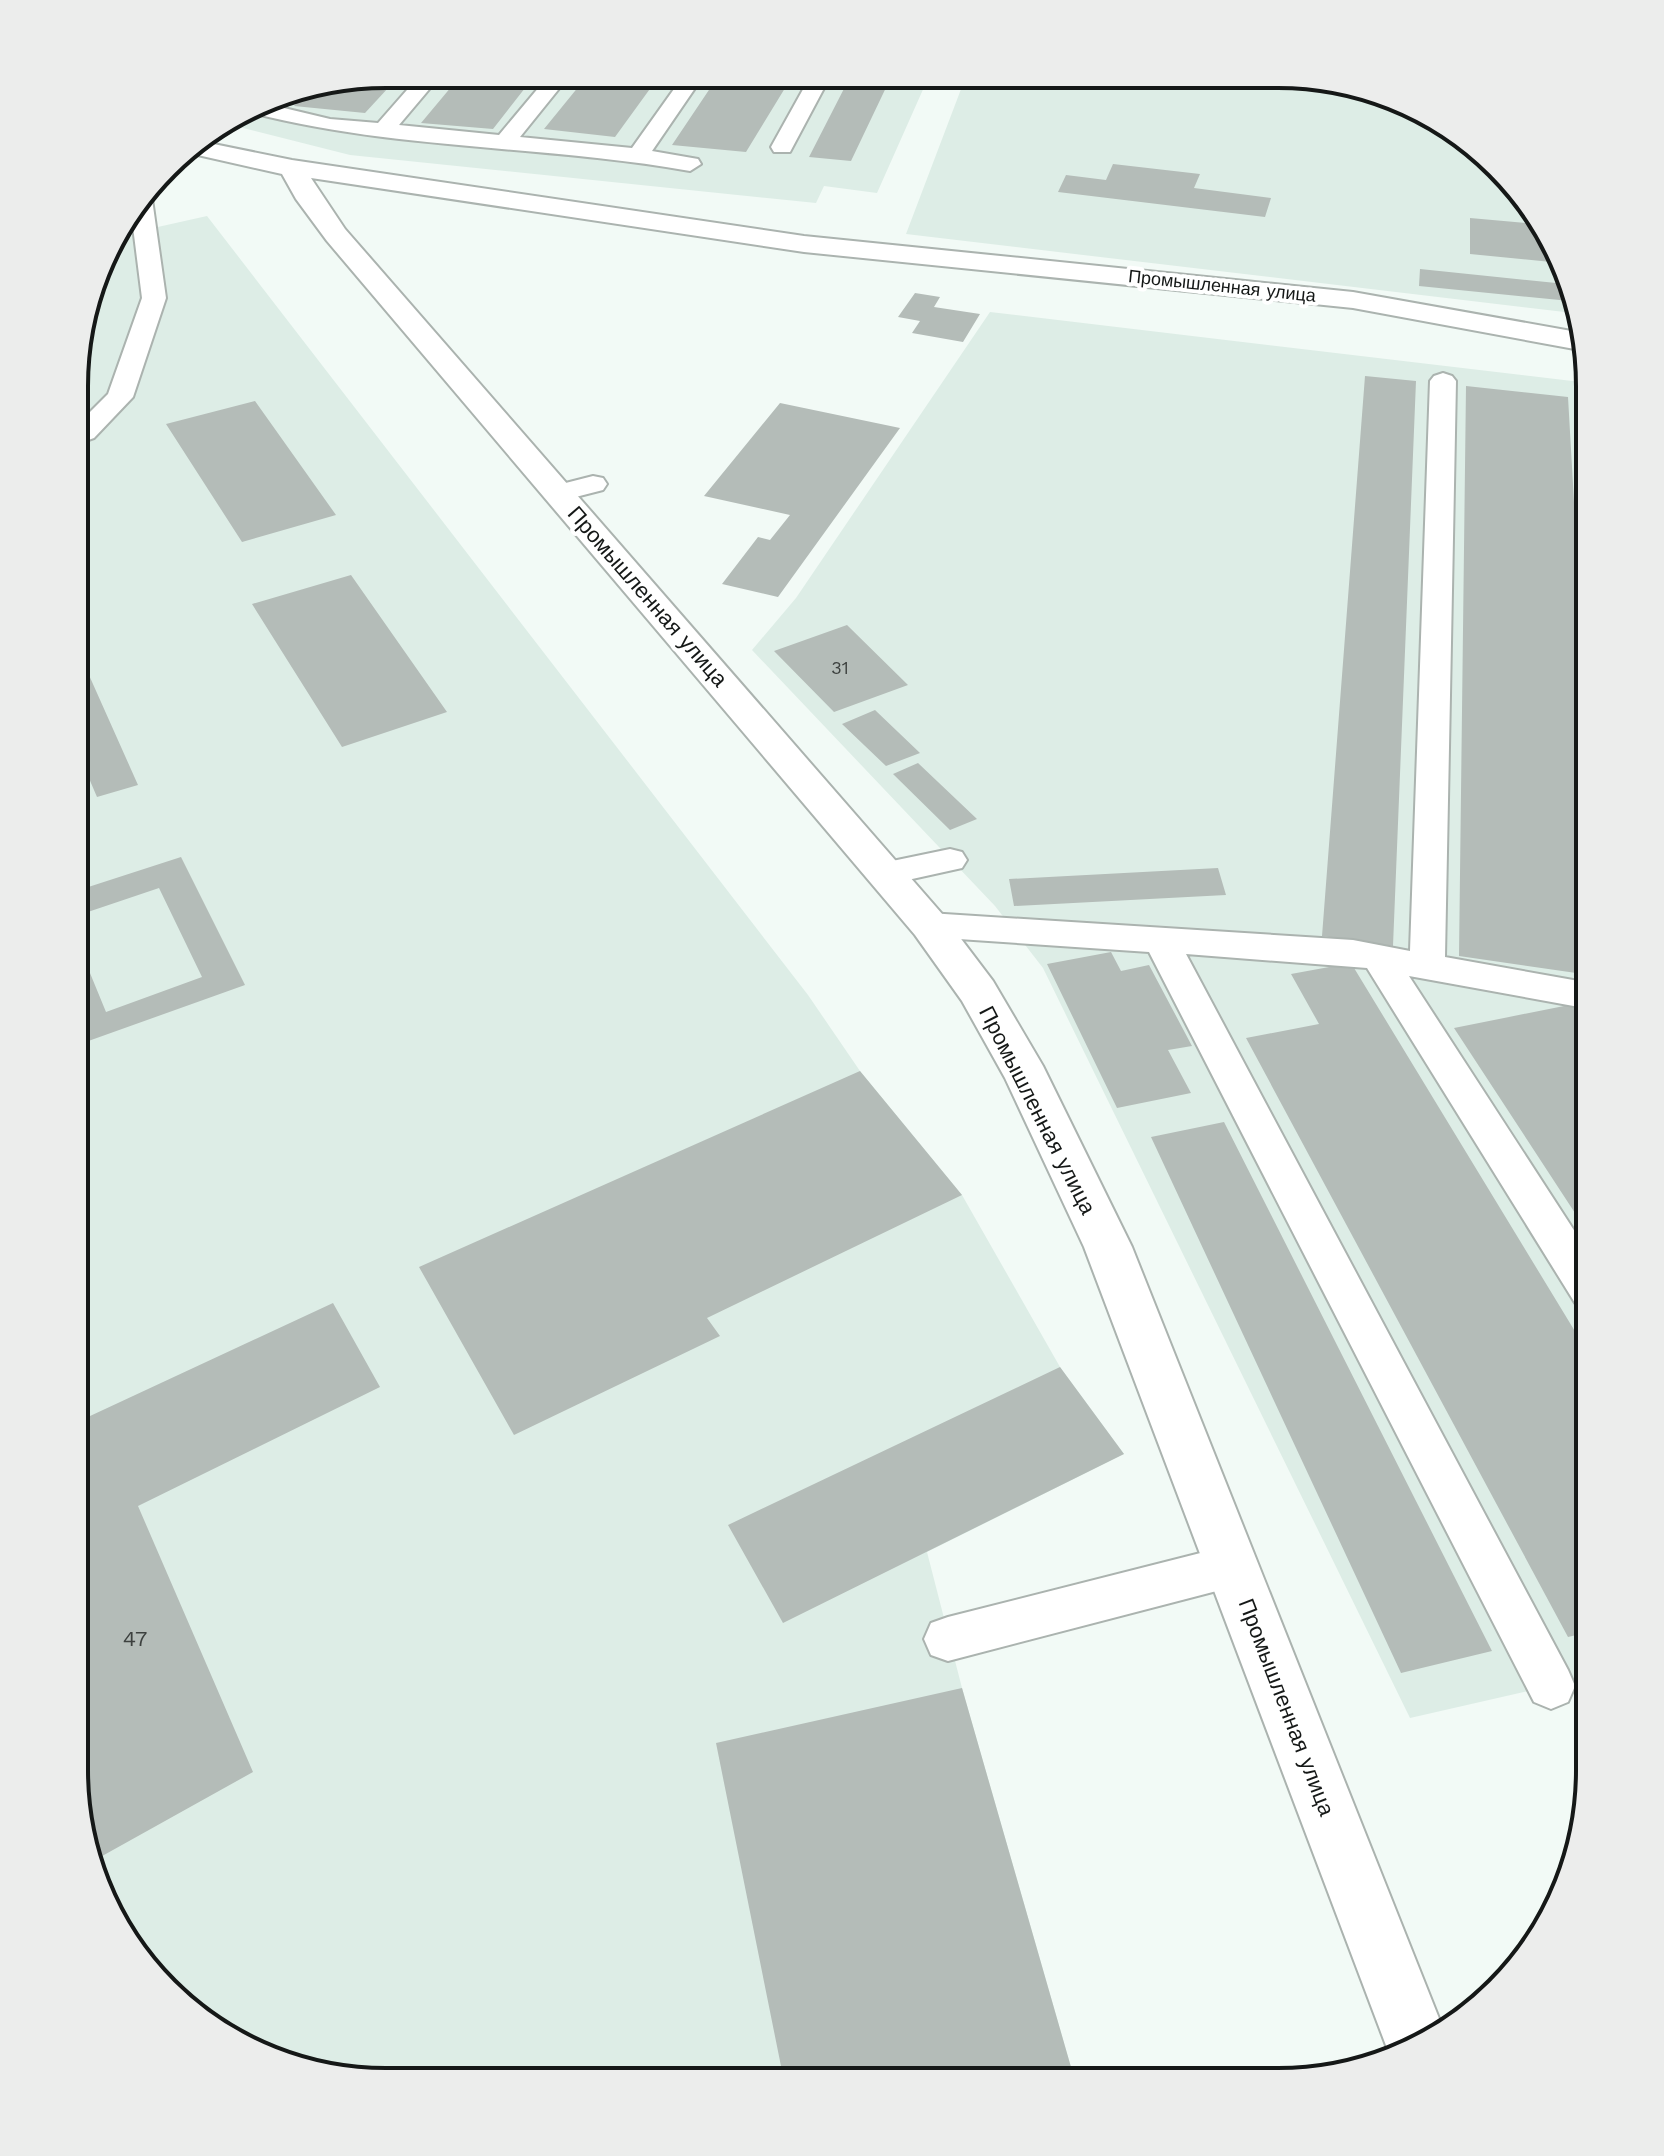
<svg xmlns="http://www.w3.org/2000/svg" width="1664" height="2156" viewBox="0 0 1664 2156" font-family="'Work Sans',sans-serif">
<rect width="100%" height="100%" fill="#f2faf6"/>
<path fill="#ddede6" d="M 386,74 L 929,76 L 877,193 L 824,186 L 816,203 L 350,155 L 227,124 L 285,91 Z
M 966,76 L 1320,77 L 1397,98 L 1468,138 L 1558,247 L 1573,313 L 906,234 Z
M 207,216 L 808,995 L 860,1071 L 962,1195 L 1060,1367 L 1124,1454 L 927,1552 L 962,1688 L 1075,2081 L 345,2079 L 212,2029 L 152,1976 L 106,1909 L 74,1771 L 77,344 L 113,237 Z
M 990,312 L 1589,383 L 1589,1677 L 1410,1718 L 1043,968 L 995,906 L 752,650 L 796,598 Z"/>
<path fill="#b4bcb8" d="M 386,74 L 401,74 L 365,113 L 294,106 L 314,86 Z
M 462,74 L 536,74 L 493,129 L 421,123 Z
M 588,75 L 660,75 L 615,137 L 544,129 Z
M 719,75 L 793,75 L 746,152 L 672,145 Z
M 851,75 L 892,75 L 851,161 L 809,157 Z
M 1113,164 L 1200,174 L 1194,188 L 1271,198 L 1265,217 L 1058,192 L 1066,175 L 1106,180 Z
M 1470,218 L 1538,224 L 1558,247 L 1561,263 L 1470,254 Z
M 1420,269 L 1566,284 L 1570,301 L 1419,286 Z
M 915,293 L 940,297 L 934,307 L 980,314 L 963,342 L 912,333 L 920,321 L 898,317 Z
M 1365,376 L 1416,381 L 1393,946 L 1322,936 Z
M 1466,386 L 1568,397 L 1590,782 L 1590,975 L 1459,956 Z
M 255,401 L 336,515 L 242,542 L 166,424 Z
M 780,403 L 900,428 L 778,597 L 722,584 L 758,537 L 770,540 L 790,515 L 704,496 Z
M 351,575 L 447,712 L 342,747 L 252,604 Z
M 847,625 L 908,685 L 834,712 L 774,651 Z
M 76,646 L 138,785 L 97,797 L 76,748 Z
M 875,710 L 920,753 L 886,766 L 842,724 Z
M 918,763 L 977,819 L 950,830 L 893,774 Z
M 181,857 L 245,985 L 80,1044 L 75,1032 L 76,939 L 106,1012 L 202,977 L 159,888 L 76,916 L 76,891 Z
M 1218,868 L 1226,895 L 1014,906 L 1009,879 Z
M 1111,952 L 1121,971 L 1149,965 L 1192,1046 L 1168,1050 L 1191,1093 L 1117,1108 L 1047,964 Z
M 1351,963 L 1590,1356 L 1589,1632 L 1568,1637 L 1246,1038 L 1319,1024 L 1291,974 Z
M 1574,1004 L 1590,1025 L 1590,1236 L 1454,1028 Z
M 860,1071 L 962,1195 L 707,1318 L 720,1336 L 514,1435 L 419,1267 Z
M 1224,1122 L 1492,1651 L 1401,1673 L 1151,1137 Z
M 333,1303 L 380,1387 L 138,1506 L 253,1772 L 95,1860 L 74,1771 L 75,1423 Z
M 1060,1367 L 1124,1454 L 783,1623 L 728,1525 Z
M 962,1688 L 1075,2081 L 784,2081 L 716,1743 Z"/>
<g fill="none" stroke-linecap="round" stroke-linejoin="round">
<defs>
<path id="service" d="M 421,74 L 442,74 L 399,125 L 499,135 L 550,74 L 570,75 L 520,137 L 632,148 L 684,75 L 704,75 L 652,151 L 698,159 L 701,164 L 690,171 C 544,145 392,150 248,112 L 263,103 L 330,119 L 378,123 Z
M 811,75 L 831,75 L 790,152 L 774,152 L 771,147 Z
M 146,193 L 152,199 L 166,298 L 133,397 L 94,438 L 77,444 L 77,425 L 108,394 L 142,298 L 131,211 Z
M 1443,373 L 1452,376 L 1456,381 L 1445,957 L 1590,983 L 1590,1009 L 1409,976 L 1590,1255 L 1590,1308 L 1575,1303 L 1367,968 L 1186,954 L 1568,1670 L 1575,1686 L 1568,1702 L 1551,1709 L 1534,1702 L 1149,952 L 929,937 L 917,934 L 911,925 L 917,916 L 929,913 L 1353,940 L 1410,951 L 1430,381 L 1434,376 Z
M 1590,402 L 1590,420 L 1581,418 L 1577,410 L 1581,404 Z
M 593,476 L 603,478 L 607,484 L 603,490 L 560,501 L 550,499 L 546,493 L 550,487 Z
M 950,849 L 962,852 L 967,860 L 962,868 L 885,885 L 873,881 L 868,873 L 873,865 Z
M 1232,1545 L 1248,1551 L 1255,1566 L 1248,1581 L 1232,1587 L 948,1661 L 931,1655 L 924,1639 L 931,1623 L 948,1617 Z"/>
<path id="minor" d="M 199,141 L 292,160 L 804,236 L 1353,292 L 1577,332 L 1580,350 L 1353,308 L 804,252 L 311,178 L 345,229 L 943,915 L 993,981 L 1043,1066 L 1132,1247 L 1444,2031 L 1417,2050 L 1390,2056 L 1084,1247 L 1005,1078 L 962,1001 L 915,935 L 327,241 L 296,199 L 282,174 L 180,151 Z"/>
</defs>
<use href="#service" stroke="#abb3af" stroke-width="4"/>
<use href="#minor" stroke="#abb3af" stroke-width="4"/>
<use href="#service" fill="#fff" fill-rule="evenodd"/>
<use href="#minor" fill="#fff" fill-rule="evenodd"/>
</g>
<g text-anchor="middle" stroke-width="8" stroke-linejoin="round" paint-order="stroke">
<g font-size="18" fill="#151817" stroke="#fff">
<text transform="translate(1222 286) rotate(6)" y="6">Промышленная улица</text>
</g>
<g font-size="18" fill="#3d413f">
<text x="840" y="674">31</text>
</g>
<g font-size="22" fill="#151817" stroke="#fff">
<text transform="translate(648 596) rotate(49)" y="8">Промышленная улица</text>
<text transform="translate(1038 1110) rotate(63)" y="8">Промышленная улица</text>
<text transform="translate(1287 1707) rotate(69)" y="8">Промышленная улица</text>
</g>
<g font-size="22" fill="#3d413f">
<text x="135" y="1646">47</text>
</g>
</g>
<path d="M0 0H1664V2156H0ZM386 88H1278A298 298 0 0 1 1576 386V1770A298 298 0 0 1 1278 2068H386A298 298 0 0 1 88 1770V386A298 298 0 0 1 386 88Z" fill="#ecedec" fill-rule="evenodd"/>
<path fill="none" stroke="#151817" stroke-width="4" d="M386 88H1278A298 298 0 0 1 1576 386V1770A298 298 0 0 1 1278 2068H386A298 298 0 0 1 88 1770V386A298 298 0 0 1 386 88Z"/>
</svg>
